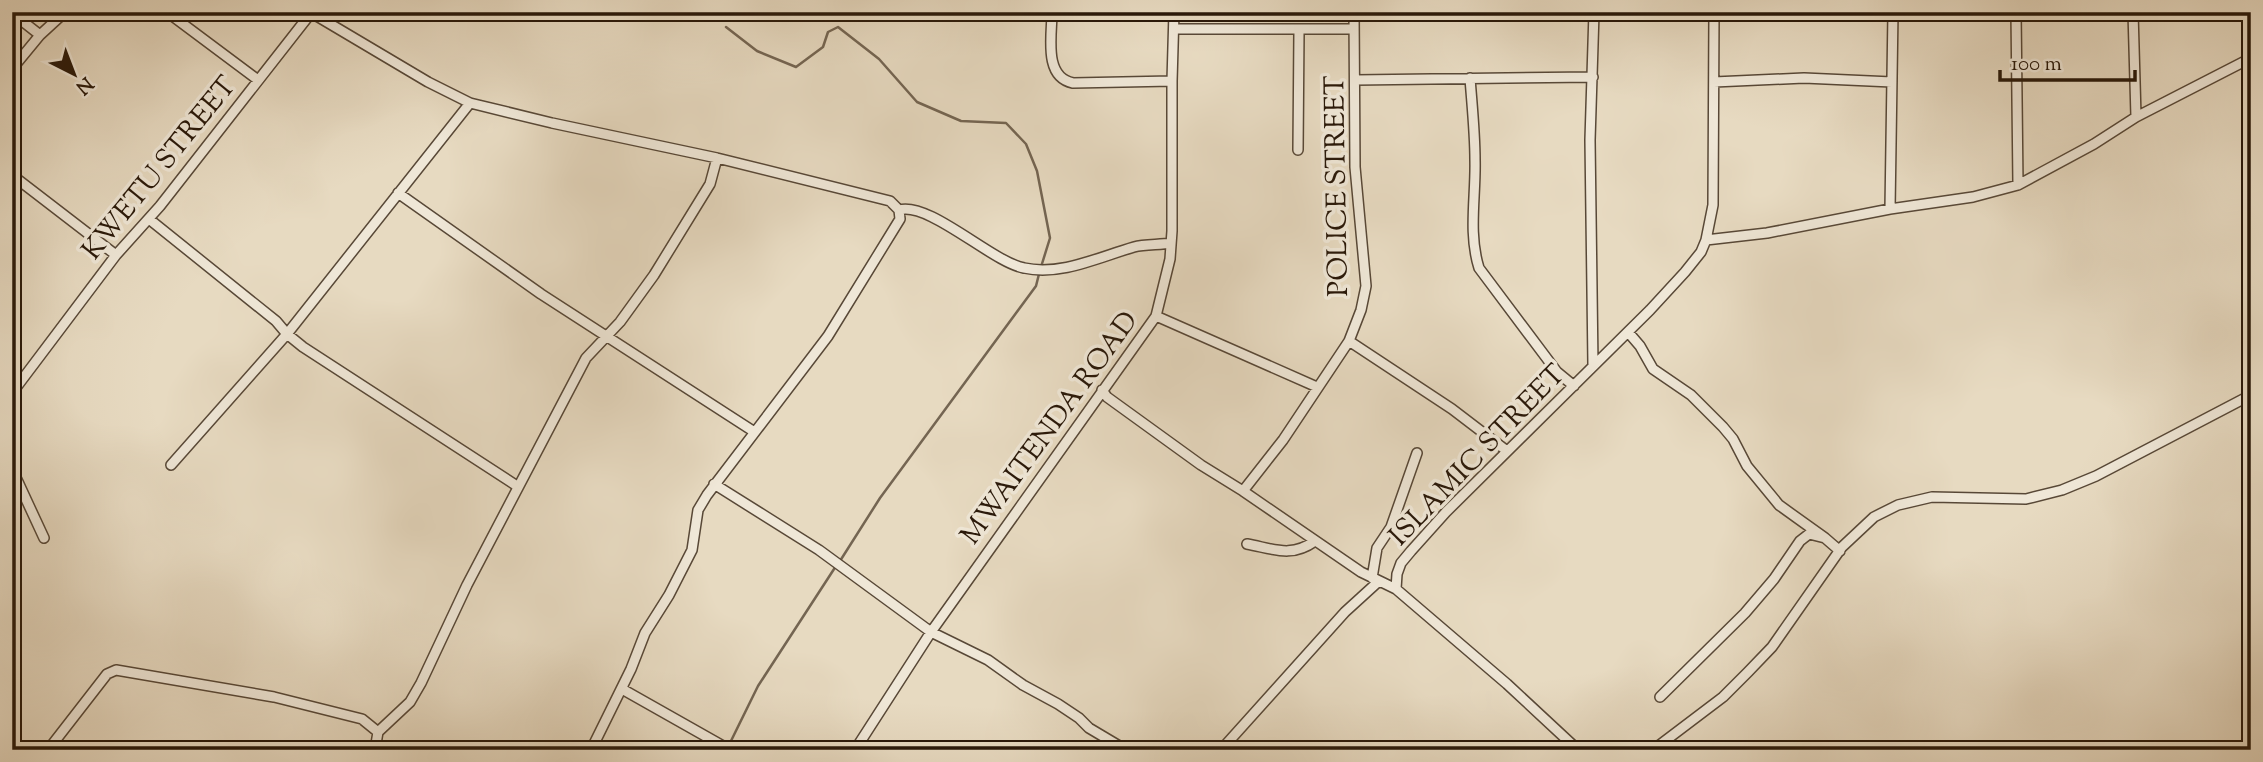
<svg xmlns="http://www.w3.org/2000/svg" width="2263" height="762" viewBox="0 0 2263 762" font-family="'Sorts Mill Goudy',serif">
<rect width="100%" height="100%" fill="#e7dac1"/>
<filter id="stains"><feTurbulence type="fractalNoise" baseFrequency=".00286" numOctaves="4"/><feColorMatrix values="0 0 0 0 .2 0 0 0 0 .09 0 0 0 0 .02 0 0 0 .5 -.17"/></filter>
<radialGradient id="worn" r=".72"><stop offset=".6" stop-color="#630" stop-opacity="0"/><stop offset="1" stop-color="#630" stop-opacity=".3"/></radialGradient>
<g fill="none" stroke-linecap="round" stroke-linejoin="round">
<path stroke="#746552" stroke-width="2.5" d="M 726,27 L 757,51 L 796,67 L 823,47 L 828,32 L 838,27 L 879,59 L 917,102 L 961,121 L 1006,123 L 1026,144 L 1037,171 L 1050,238 L 1041,267
M 840,561 L 880,498 L 1036,286 L 1039,274
M 728,747 L 758,686 L 836,566"/>
<defs>
<path id="minor" d="M 167,12 L 258,80
M 310,12 L 428,82 L 470,103 L 552,123 L 717,158 L 890,201 L 899,210 L 900,219 L 828,336 L 707,495 L 698,510 L 692,550 L 669,595 L 645,633 L 631,669 L 591,750
M 1052,12 C 1052,35 1043,77 1073,83 L 1172,81
M 2016,12 L 2018,185
M 2133,12 L 2136,117
M 12,13 L 40,35
M 1174,29 L 1354,29
M 12,69 L 40,35 L 65,12
M 1470,78 C 1472,105 1475,133 1475,160 C 1476,196 1468,233 1479,268 L 1557,372 L 1574,386
M 1356,80 L 1593,77
M 1714,82 L 1804,78 L 1892,82
M 1298,150 L 1299,31
M 12,175 L 116,255
M 398,193 L 541,294 L 753,431
M 1890,209 L 1893,12
M 899,210 C 929,201 992,262 1024,268 C 1061,276 1099,257 1134,247 C 1145,244 1160,245 1171,243
M 149,219 L 276,321 L 287,334 L 303,347 L 517,486
M 1706,240 L 1713,205 L 1714,12
M 1156,316 L 1317,387
M 1628,332 L 1640,346 L 1653,369 L 1691,395 L 1723,427 L 1733,439 L 1747,466 L 1779,505 L 1825,538
M 1349,341 L 1452,409 L 1507,451
M 1593,365 L 1590,140 L 1594,12
M 1102,390 L 1107,397 L 1201,465 L 1243,491 L 1361,572 L 1396,589
M 12,393 L 116,255 L 160,206 L 311,13
M 171,465 L 287,334 L 470,103
M 12,469 L 44,538
M 714,484 L 819,550 L 931,632 L 988,660 L 1023,685 L 1058,704 L 1079,718 L 1089,728 L 1126,750
M 1243,491 L 1283,440 L 1349,341 L 1361,310 L 1366,286 L 1355,167 L 1354,12
M 1247,544 C 1274,549 1291,558 1315,541
M 1372,578 L 1377,548 L 1391,527 L 1417,453
M 622,689 L 730,750
M 1660,697 L 1745,613 L 1774,579 L 1800,541 L 1809,534 L 1825,538 L 1840,551
M 48,750 L 107,674 L 116,670 L 274,697 L 362,719 L 378,732
M 375,750 L 378,732 L 410,702 L 421,683 L 467,585 L 586,358 L 620,322 L 654,275 L 710,184 L 717,158
M 855,750 L 931,632 L 1156,316 L 1170,259 L 1172,231 L 1172,81 L 1174,12
M 1221,750 L 1345,612 L 1379,581
M 1578,750 L 1507,684 L 1396,589 L 1397,574 L 1401,563 L 1411,551 L 1446,512 L 1650,310 L 1685,272 L 1701,252 L 1706,240 L 1767,233 L 1890,209 L 1973,197 L 2018,185 L 2094,144 L 2136,117 L 2251,58
M 1653,750 L 1723,697 L 1748,672 L 1772,647 L 1842,547 L 1874,517 L 1898,505 L 1932,497 L 2026,499 L 2062,490 L 2096,476 L 2251,395"/>
</defs>
<use href="#minor" stroke="#584837" stroke-width="12"/>
<use href="#minor" stroke="#efe7d7" stroke-width="9"/>
</g>
<g text-anchor="middle" stroke-width="7" stroke-linejoin="round" paint-order="stroke">
<g font-size="28" fill="#291809" stroke="#efe7d7">
<text transform="translate(158 167) rotate(-51)" y="10">KWETU STREET</text>
<text transform="translate(1335 186) rotate(-91)" y="10">POLICE STREET</text>
<text transform="translate(1048 427) rotate(-54)" y="10">MWAITENDA ROAD</text>
<text transform="translate(1476 454) rotate(-46)" y="10">ISLAMIC STREET</text>
</g>
</g>
<rect width="2263" height="762" fill="none" stroke="#e7dac1" stroke-width="42"/>
<rect x="14" y="14" width="2235" height="734" fill="none" stroke="#291809" stroke-width="3.5"/>
<rect x="21" y="21" width="2221" height="720" fill="none" stroke="#291809" stroke-width="2"/>
<g transform="translate(74 74) rotate(138)" stroke="#efe7d7" stroke-width="5" paint-order="stroke">
<path d="M0-5L12 26L0 18L-12 26Z" fill="#291809"/>
<text y="-10" font-size="19" font-weight="bold" text-anchor="middle" fill="#291809">N</text>
</g>
<path d="M2000 70v10h135v-10" fill="none" stroke="#291809" stroke-width="3.5"/>
<text x="2011" y="70" font-size="21" fill="#291809" stroke="#efe7d7" stroke-width="5" paint-order="stroke">100 m</text>
<rect width="100%" height="100%" filter="url(#stains)"/>
<rect width="100%" height="100%" fill="url(#worn)"/>
</svg>
